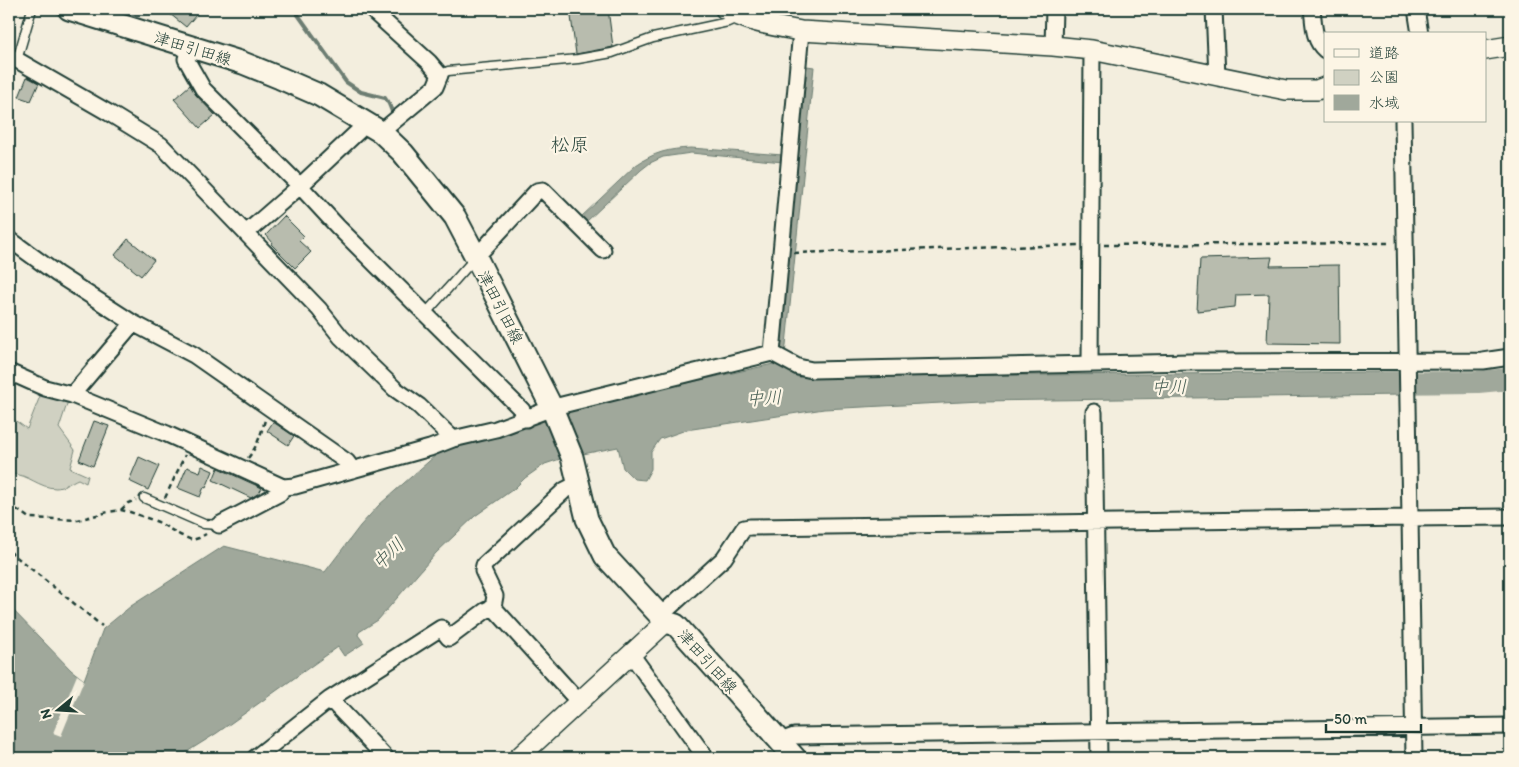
<svg xmlns="http://www.w3.org/2000/svg" width="1519" height="767" viewBox="0 0 1519 767" font-family="Itim,'Klee One',sans-serif">
<rect width="100%" height="100%" fill="#f3eede"/>
<filter id="ink" filterUnits="userSpaceOnUse"><feTurbulence type="fractalNoise" baseFrequency=".02" numOctaves="2"/><feDisplacementMap in="SourceGraphic" scale="10" xChannelSelector="R" yChannelSelector="G"/><feConvolveMatrix kernelMatrix="1 2 1 2 8 2 1 2 1" color-interpolation-filters="sRGB"/></filter>
<g filter="url(#ink)">
<path fill="#d0d1c2" stroke="#78877b" d="M 42,391 L 69,398 L 59,428 L 75,450 L 70,468 L 88,476 L 86,483 L 78,479 C 71,482 63,488 56,488 C 39,488 28,474 12,474 L 9,490 L 9,416 L 27,429 Z"/>
<path fill="#a0a89b" stroke="#6c7d72" d="M 807,66 L 814,67 L 784,365 L 791,373 L 798,377 L 1400,372 L 1401,395 L 981,401 L 824,409 L 686,430 L 660,439 L 651,452 L 651,469 L 645,480 L 634,479 L 623,468 L 618,447 L 563,458 L 545,464 L 525,478 L 515,488 L 475,516 L 436,553 L 378,620 L 359,632 L 358,635 L 364,643 L 344,656 L 338,647 L 217,733 L 177,758 L 9,758 L 9,606 L 71,670 L 84,680 L 103,629 L 131,606 L 224,546 L 325,572 L 360,526 L 379,505 L 436,455 L 460,442 L 534,423 L 565,410 L 778,363 Z
M 691,148 L 783,155 L 783,162 L 691,153 L 663,157 L 650,163 L 641,170 L 586,222 L 581,217 L 636,165 C 655,152 668,149 691,148 Z"/>
<path fill="#f3eede" d="M 77,675 L 84,680 L 61,736 L 53,733 Z"/>
<g fill="none" stroke-linecap="round" stroke-linejoin="round">
<path stroke="#6c7d72" stroke-width="4" d="M 294,9 L 346,82 L 361,92 L 385,98 L 389,104 L 393,114"/>
<path stroke="#a0a89b" stroke-width="22" d="M 1384,383 L 1478,382 L 1510,379"/>
</g>
<path fill="#b8bcae" stroke="#1f3d34" d="M 164,9 L 201,9 L 186,27 Z
M 570,9 L 608,9 L 613,47 L 576,54 Z
M 27,77 L 39,83 L 31,101 L 19,97 Z
M 190,85 L 196,95 L 215,115 L 200,128 L 174,99 Z
M 284,216 L 304,236 L 299,241 L 311,252 L 295,268 L 271,244 L 273,243 L 266,235 Z
M 128,239 L 154,260 L 141,276 L 115,255 Z
M 1272,257 L 1270,266 L 1339,265 L 1340,344 L 1267,343 L 1269,294 L 1236,295 L 1235,307 L 1197,311 L 1200,259 Z
M 94,421 L 109,426 L 93,466 L 79,460 Z
M 273,422 L 294,436 L 288,445 L 267,431 Z
M 139,457 L 159,466 L 148,490 L 129,481 Z
M 202,466 L 213,471 L 206,488 L 204,487 L 200,497 L 178,488 L 187,467 L 200,472 Z
M 218,468 L 262,488 L 259,493 L 251,498 L 213,480 Z"/>
<g fill="none" stroke-linecap="round" stroke-linejoin="round">
<defs>
<path id="service" d="M 17,60 L 32,9
M 440,75 L 448,71 L 578,59 L 612,53 L 653,38 L 728,22 L 737,18
M 426,313 L 475,258
M 144,498 L 204,524 L 219,525"/>
<path id="minor" d="M 376,9 L 375,13 L 429,62 L 440,75 L 435,87 L 381,132
M 1214,9 L 1217,76
M 1312,9 C 1314,23 1313,40 1325,50
M 1416,9 L 1420,34
M 1053,46 L 1054,9
M 189,48 L 186,59 L 203,89 L 300,186 L 338,227 L 522,410 L 526,419
M 9,57 L 17,60 L 109,113 L 161,145 L 319,309 L 341,337 L 395,389 L 419,406 L 453,439
M 1403,121 L 1410,518 L 1510,517
M 246,233 L 300,186 L 366,124
M 9,239 L 57,274 L 133,323 L 194,355 L 347,462 L 353,470
M 476,257 L 537,191 L 543,190 L 603,250
M 772,353 L 801,31
M 1090,364 L 1092,50
M 9,372 L 45,388 L 72,395 L 167,434 L 283,487 L 295,486 L 430,448 L 453,439 L 496,429 L 558,406 L 772,353 L 798,367 L 812,370 L 1191,362 L 1483,361 L 1510,357
M 72,395 L 133,323
M 1094,412 L 1099,758
M 579,483 L 565,490 L 484,565 L 483,571 L 495,596 L 493,607 L 579,702
M 219,525 L 280,493 L 283,487
M 660,616 L 724,558 L 744,528 L 750,527 L 1410,518 L 1414,758
M 631,654 L 706,758
M 330,699 L 386,758
M 780,741 L 794,736 L 1510,726
M 255,758 L 330,699 L 441,628 L 449,638 L 485,611 L 493,607"/>
<path id="tertiary" d="M 725,9 C 749,23 775,26 801,31 L 1053,46 L 1092,50 L 1286,90 L 1317,90 L 1325,87
M 1485,50 L 1510,46
M 518,758 L 666,622"/>
<path id="secondary" d="M 69,9 L 243,63 L 280,78 L 319,95 L 381,132 L 403,153 L 455,217 L 476,257 L 552,408 L 572,457 L 587,519 L 605,556 L 666,622 L 676,625 L 795,758"/>
</defs>
<use href="#service" stroke="#1f3d34" stroke-width="11"/>
<use href="#minor" stroke="#1f3d34" stroke-width="19"/>
<use href="#tertiary" stroke="#1f3d34" stroke-width="22"/>
<use href="#secondary" stroke="#1f3d34" stroke-width="25"/>
<path stroke="#1f3d34" stroke-width="2.5" stroke-dasharray="5 4" stroke-linecap="butt" d="M 1104,245 L 1391,243
M 794,253 L 1079,245
M 248,458 C 257,447 261,434 265,420
M 165,498 L 185,455
M 9,504 L 29,518 L 78,520 L 108,512 L 121,510 L 130,512 L 158,522 L 180,535 L 192,540 L 199,538 L 206,534
M 121,510 L 128,503 L 136,500
M 9,551 L 102,626"/>
<use href="#service" stroke="#fcf5e5" stroke-width="8"/>
<use href="#minor" stroke="#fcf5e5" stroke-width="15"/>
<use href="#tertiary" stroke="#fcf5e5" stroke-width="19"/>
<use href="#secondary" stroke="#fcf5e5" stroke-width="21"/>
</g>
</g>
<g text-anchor="middle" stroke-width="4.5" stroke-linejoin="round" paint-order="stroke">
<g font-size="16" fill="#1f3d34" stroke="#fcf5e5">
<text transform="translate(193 48) rotate(17)" y="6">津田引田線</text>
<text transform="translate(501 307) rotate(63)" y="6">津田引田線</text>
<text transform="translate(708 661) rotate(48)" y="6">津田引田線</text>
</g>
<g font-size="18" font-style="italic" fill="#465d53" stroke="#fcf5e5">
<text transform="translate(1169 387) rotate(-1)" y="6">中川</text>
<text transform="translate(764 398) rotate(-3)" y="6">中川</text>
<text transform="translate(388 554) rotate(-44)" y="6">中川</text>
</g>
<g font-size="19" fill="#1f3d34" stroke="#fcf5e5">
<text x="570" y="151">松原</text>
</g>
</g>
<rect width="1519" height="767" fill="none" stroke="#fcf5e5" stroke-width="30"/>
<rect x="15" y="15" width="1489" height="737" fill="none" stroke="#1f3d34" stroke-width="2" filter="url(#ink)"/>
<rect x="1324" y="32" width="162" height="90" fill="#fcf5e5" stroke="#a4ab9e"/>
<rect x="1334" y="49" width="25" height="8" fill="#fcf5e5" stroke="#a4ab9e"/>
<text x="1369" y="58" font-size="15" fill="#1f3d34">道路</text>
<rect x="1334" y="70" width="25" height="15" fill="#d0d1c2" stroke="#a4ab9e"/>
<text x="1369" y="82" font-size="15" fill="#1f3d34">公園</text>
<rect x="1334" y="95" width="25" height="15" fill="#a0a89b" stroke="#a4ab9e"/>
<text x="1369" y="108" font-size="15" fill="#1f3d34">水域</text>
<g transform="translate(58 710) rotate(252)" stroke="#fcf5e5" stroke-width="4" paint-order="stroke">
<path d="M0-4L9 19L0 12L-9 19Z" fill="#1f3d34"/>
<text y="-8" font-size="14" font-weight="bold" text-anchor="middle" fill="#1f3d34">N</text>
</g>
<path d="M1326 724v8h95v-8" fill="none" stroke="#1f3d34" stroke-width="2.5"/>
<text x="1334" y="724" font-size="15" fill="#1f3d34" stroke="#fcf5e5" stroke-width="4" paint-order="stroke">50 m</text>
</svg>
